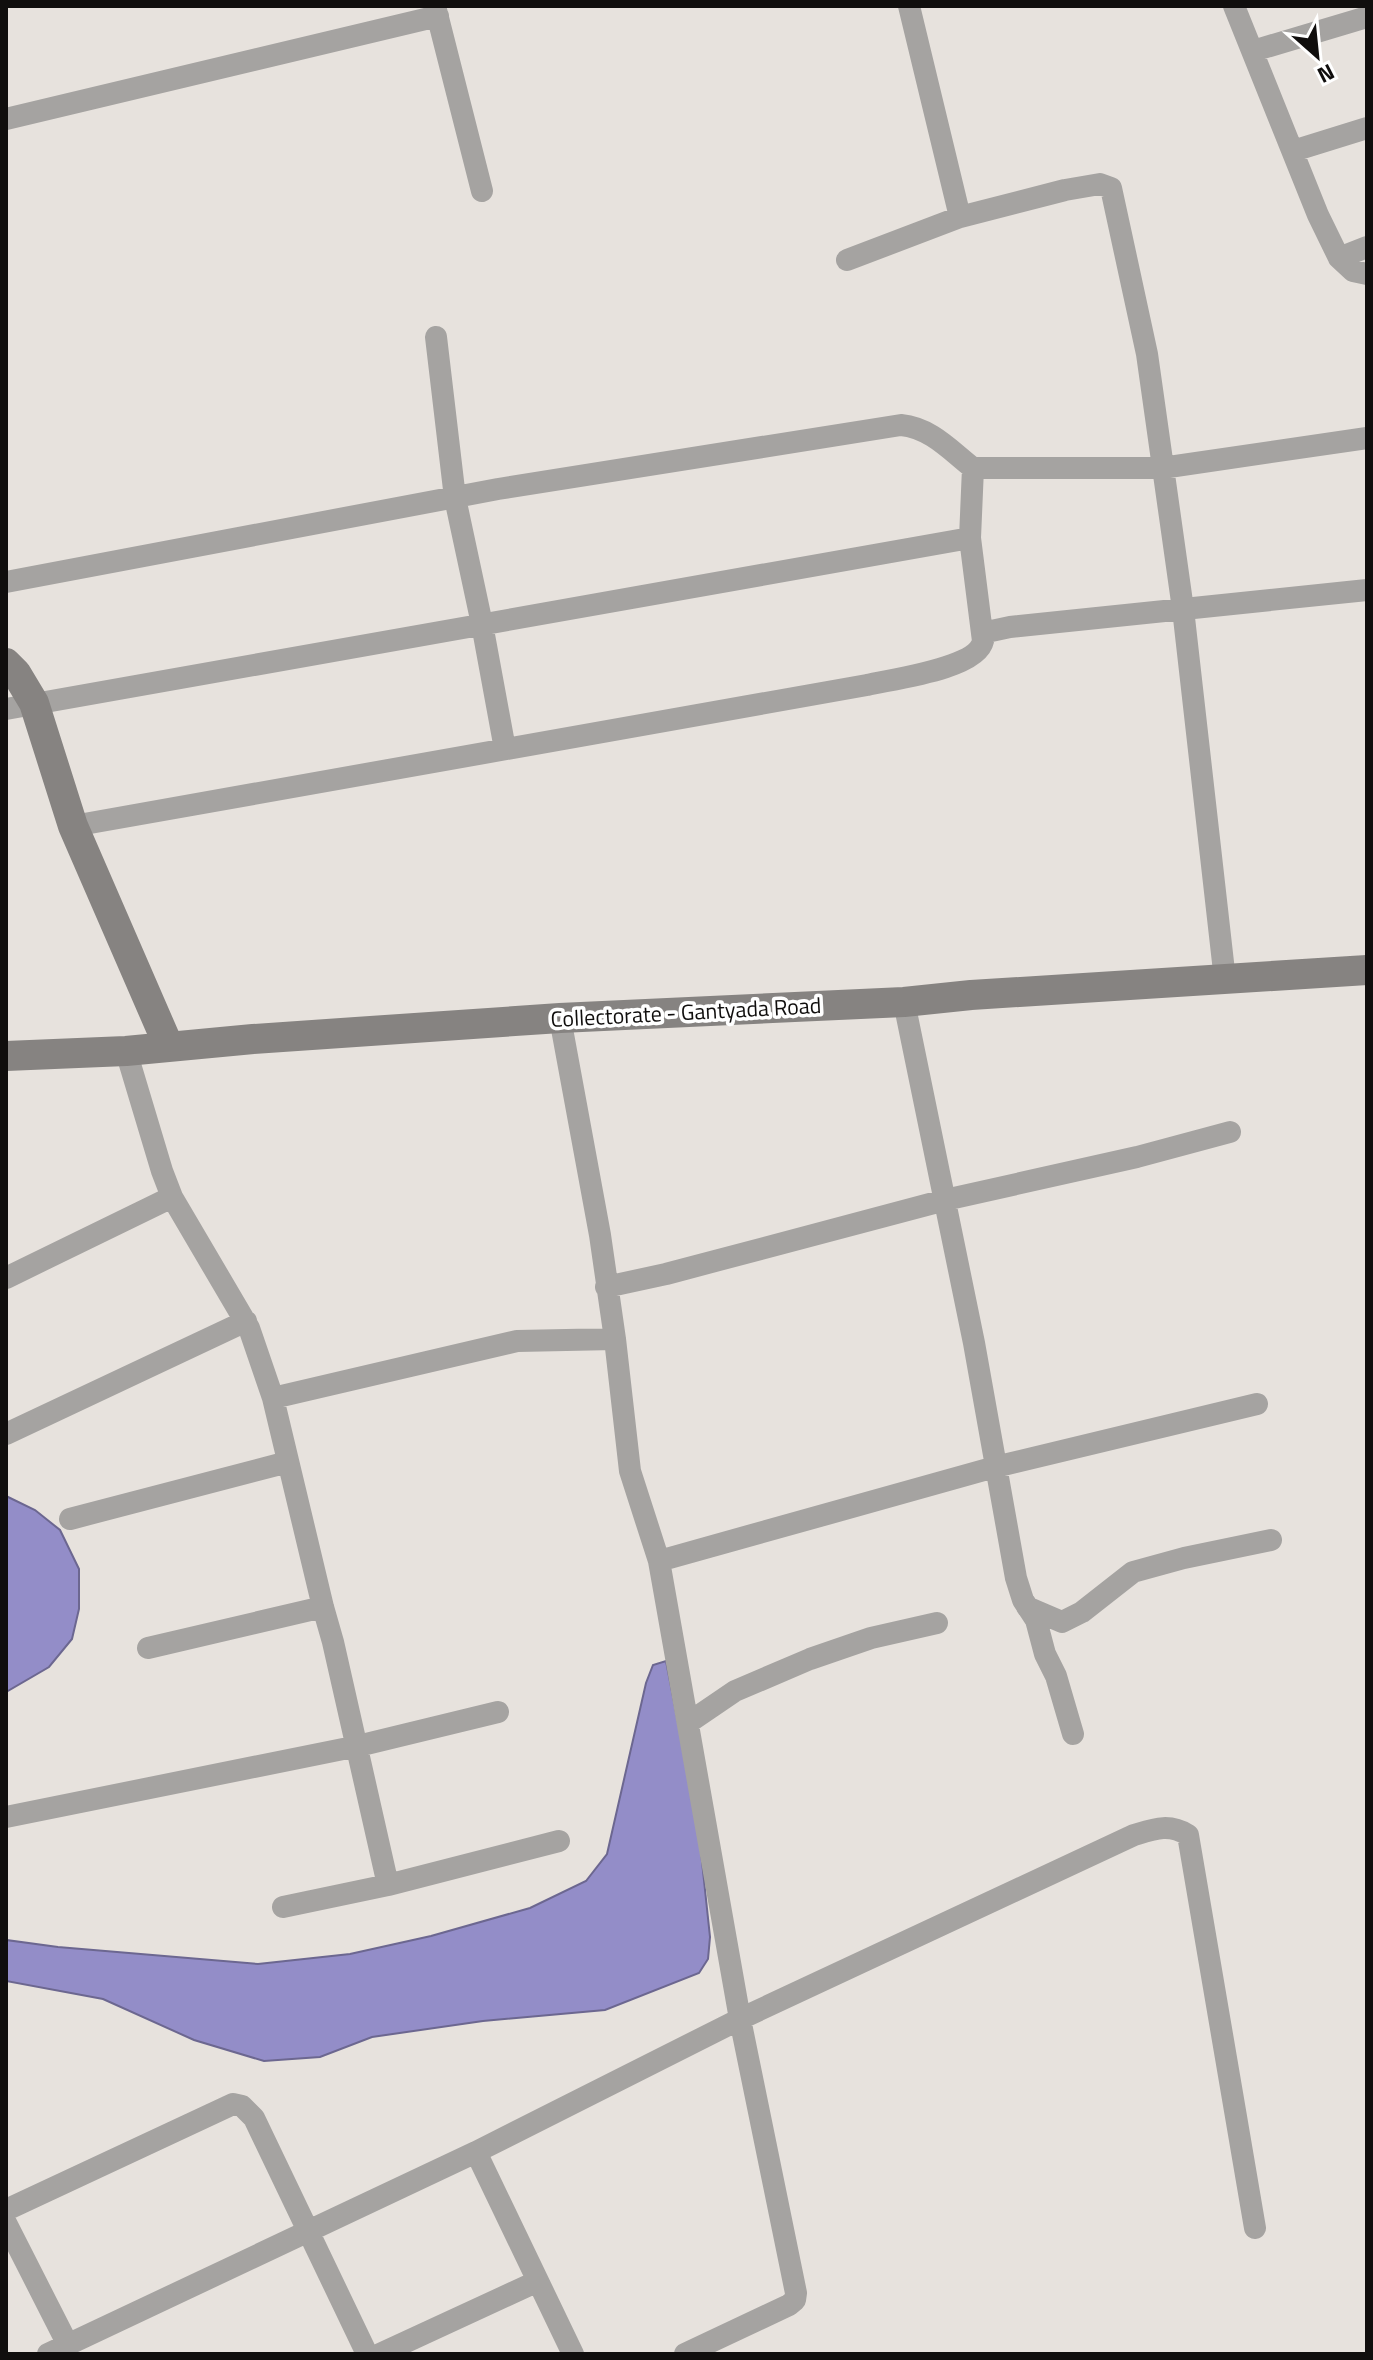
<svg xmlns="http://www.w3.org/2000/svg" width="1373" height="2360" viewBox="0 0 1373 2360" font-family="'Titillium Web',sans-serif">
<rect width="100%" height="100%" fill="#e7e2dd"/>
<path fill="#938dc8" stroke="#6c6790" stroke-width="2" d="M 6,1496 L 35,1510 L 60,1530 L 79,1569 L 79,1609 L 72,1639 L 49,1667 L 6,1692 Z
M 666,1661 L 698,1824 L 710,1937 L 708,1959 L 699,1973 L 605,2010 L 483,2021 L 372,2037 L 320,2057 L 264,2061 L 194,2040 L 103,1999 L 6,1981 L 6,1940 L 58,1947 L 258,1964 L 350,1954 L 431,1936 L 530,1908 L 586,1881 L 607,1854 L 646,1683 L 653,1665 Z"/>
<g fill="none" stroke-linecap="round" stroke-linejoin="round">
<path stroke="#a5a3a1" stroke-width="22" d="M 435,6 L 482,191
M 909,6 L 960,217
M 1234,6 L 1318,215 L 1339,258 L 1367,247
M 1253,51 L 1367,17
M 6,119 L 438,16
M 1293,151 L 1367,128
M 1339,258 L 1353,271 L 1367,274
M 847,260 L 960,217 L 1065,190 L 1100,184 L 1111,188 L 1147,354 L 1183,609 L 1225,980
M 436,337 L 455,498 L 482,624 L 505,749
M 6,582 L 498,489 L 901,425 C 931,428 950,450 973,468 L 1162,468 L 1367,438
M 982,633 L 1010,627 L 1367,590
M 6,709 L 970,538
M 73,826 L 867,685 C 892,679 977,669 983,641 L 970,538 L 973,468
M 904,1002 L 974,1343 L 1016,1578 L 1023,1600 L 1036,1620 L 1045,1654 L 1056,1676 L 1073,1734
M 560,1018 L 600,1235 L 615,1339 L 630,1471 L 659,1561 L 740,2019 L 796,2293 L 795,2300 L 789,2305 L 685,2354
M 126,1051 L 162,1171 L 172,1197 L 249,1328 L 273,1398 L 323,1607 L 333,1642 L 388,1885
M 6,1278 L 172,1197
M 606,1287 L 666,1274 L 945,1200 L 1137,1157 L 1230,1132
M 273,1398 L 517,1341 L 615,1339
M 6,1434 L 246,1321
M 70,1519 L 288,1462
M 659,1561 L 995,1467 L 1257,1404
M 1027,1607 L 1062,1622 L 1082,1612 L 1133,1572 L 1184,1558 L 1271,1540
M 148,1648 L 323,1607
M 688,1723 L 735,1691 L 810,1659 L 871,1638 L 937,1623
M 6,1817 L 358,1746 L 498,1712
M 283,1907 L 388,1885 L 559,1841
M 476,2152 L 573,2354
M 6,2210 L 233,2104 L 242,2106 L 254,2118 L 367,2354
M 6,2223 L 68,2345
M 48,2354 L 476,2152 L 740,2019 L 1134,1835 C 1154,1829 1169,1823 1188,1835 L 1255,2228
M 380,2354 L 538,2281"/>
<path stroke="#868381" stroke-width="30" d="M 6,663 L 16,673 L 34,703 L 73,826 L 169,1047
M 6,1056 L 126,1051 L 253,1039 L 560,1018 L 904,1002 L 971,995 L 1367,970"/>
</g>
<g text-anchor="middle" stroke-width="7" stroke-linejoin="round" paint-order="stroke">
<g font-size="22" fill="#100e0d" stroke="#fff">
<text transform="translate(686 1012) rotate(-3)" y="8">Collectorate - Gantyada Road</text>
</g>
</g>
<rect width="1373" height="2360" fill="none" stroke="#100e0d" stroke-width="16"/>
<g transform="translate(1317 56) rotate(153)" stroke="#ffffff" stroke-width="6" paint-order="stroke">
<path d="M0-6L14 30L0 20L-14 30Z" fill="#100e0d"/>
<text y="-12" font-size="22" font-weight="bold" text-anchor="middle" fill="#100e0d">N</text>
</g>
</svg>
